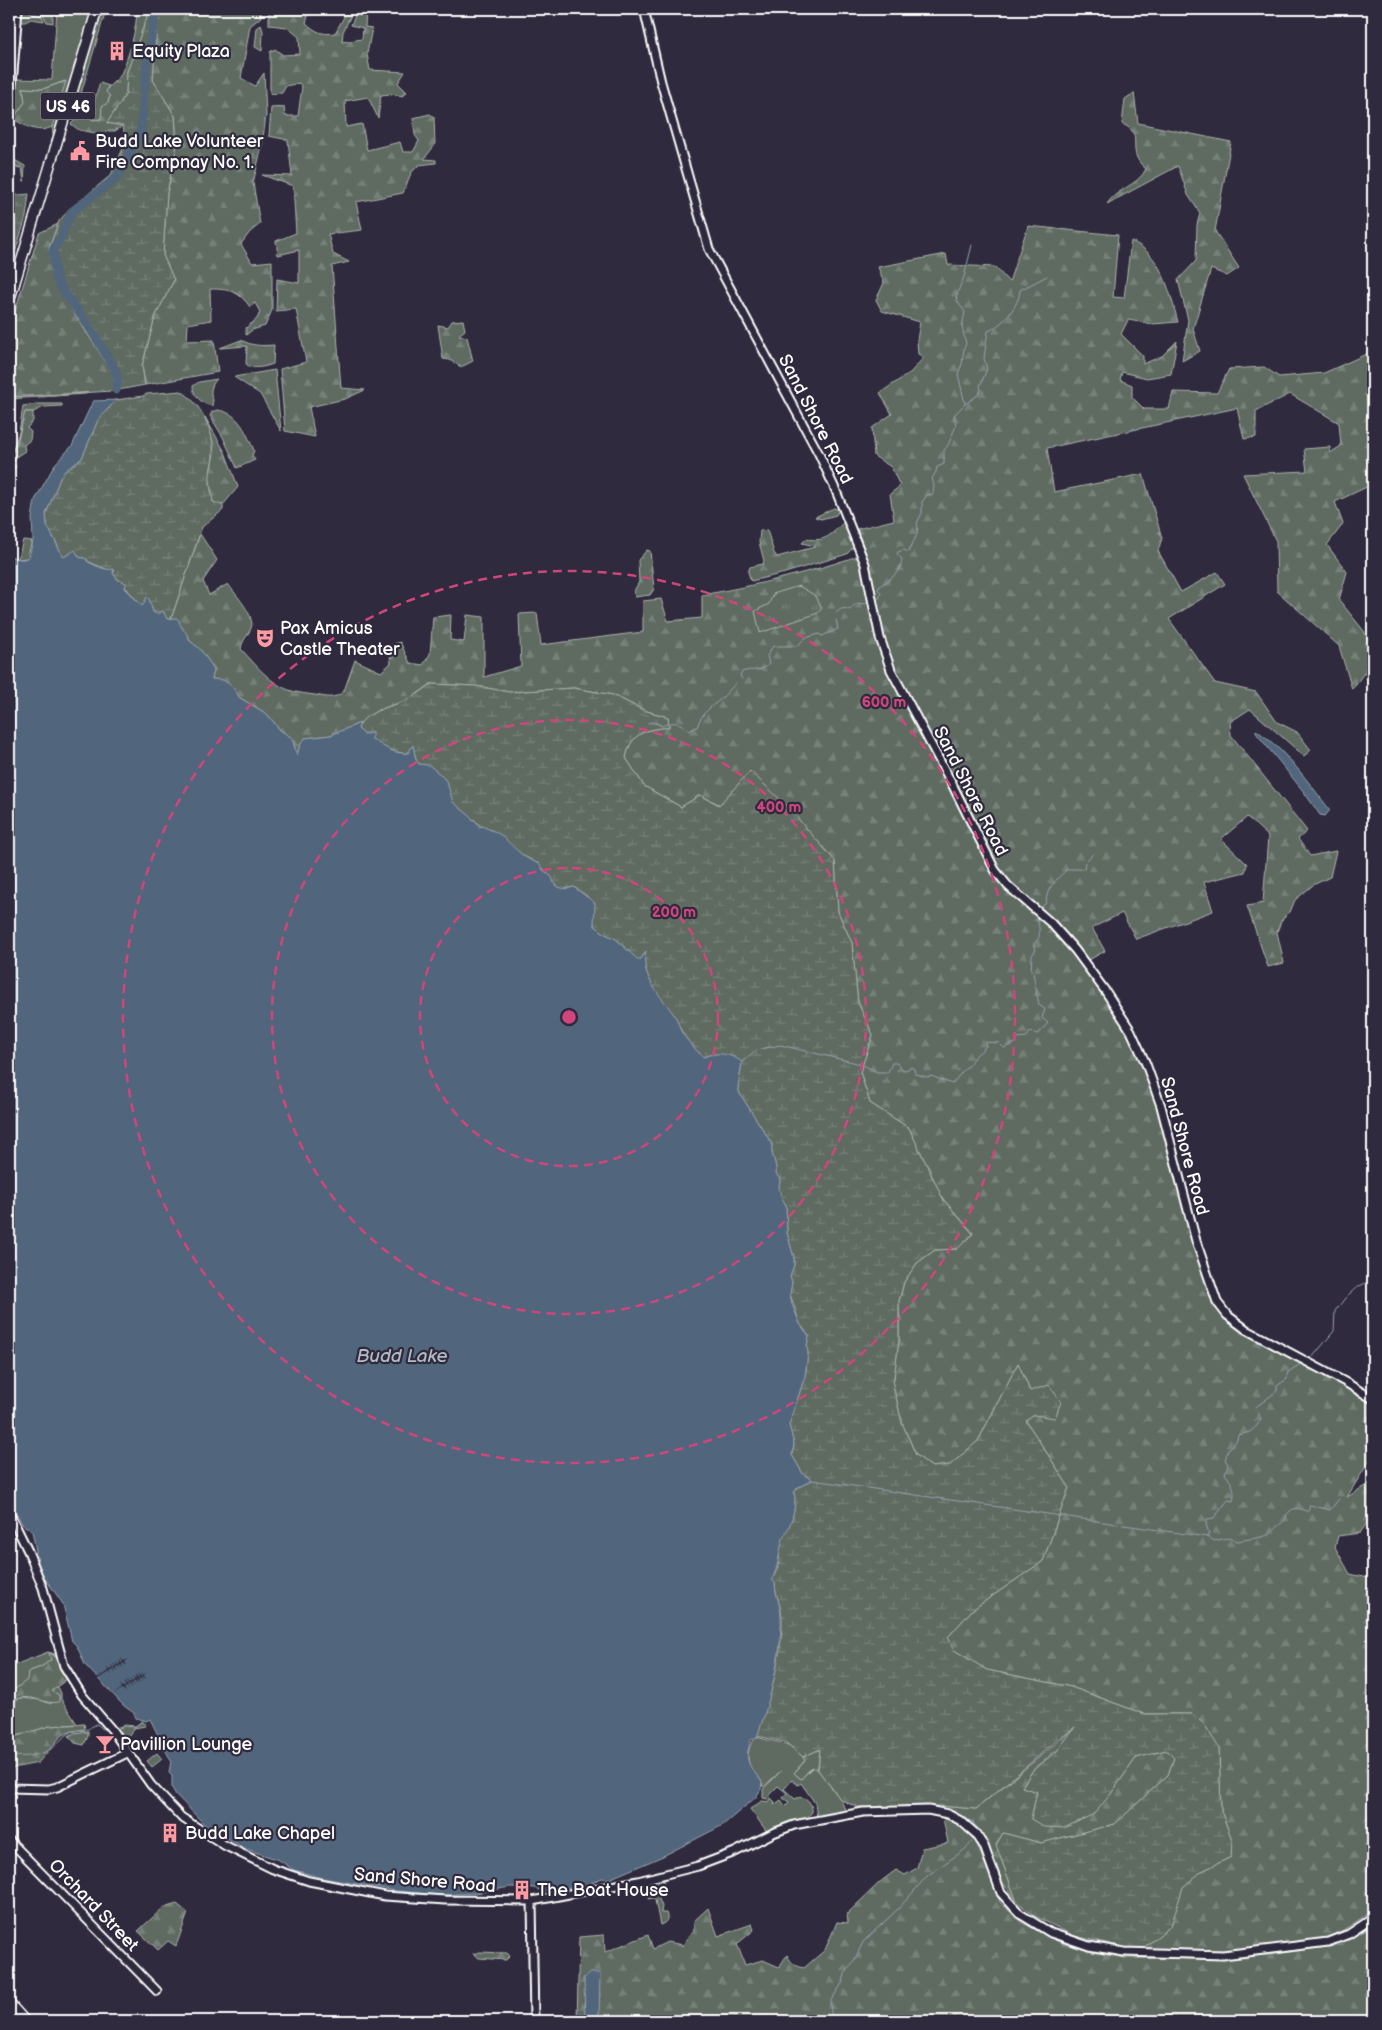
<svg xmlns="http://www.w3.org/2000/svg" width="1382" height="2030" viewBox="0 0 1382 2030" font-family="'Balsamiq Sans',sans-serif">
<defs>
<pattern id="forest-firs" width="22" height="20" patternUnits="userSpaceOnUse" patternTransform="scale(1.25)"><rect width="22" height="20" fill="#5e6b61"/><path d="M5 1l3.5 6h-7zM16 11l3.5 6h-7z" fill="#768179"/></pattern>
<pattern id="wetland-marsh" width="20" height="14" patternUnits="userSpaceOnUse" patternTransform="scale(1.25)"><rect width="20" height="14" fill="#5e6b61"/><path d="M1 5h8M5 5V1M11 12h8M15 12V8" fill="none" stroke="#768179"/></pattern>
<pattern id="park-tufts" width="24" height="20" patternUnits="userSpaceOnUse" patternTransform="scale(1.25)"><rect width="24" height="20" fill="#5e6b61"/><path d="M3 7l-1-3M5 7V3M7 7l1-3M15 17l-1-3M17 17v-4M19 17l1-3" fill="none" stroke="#768179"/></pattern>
</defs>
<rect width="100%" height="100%" fill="#2f2a3d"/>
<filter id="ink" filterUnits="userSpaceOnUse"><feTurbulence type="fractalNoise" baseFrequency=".02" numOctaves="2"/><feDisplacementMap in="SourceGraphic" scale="10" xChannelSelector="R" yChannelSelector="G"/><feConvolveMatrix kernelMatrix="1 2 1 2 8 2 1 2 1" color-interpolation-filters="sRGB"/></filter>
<g filter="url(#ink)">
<path fill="#5e6b61" stroke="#aeb5b0" d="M 21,9 L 31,9 L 31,14 L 42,16 L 44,21 L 31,19 L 25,22 L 20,22 Z
M 43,9 L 53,9 L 53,23 L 47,22 L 43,15 Z
M 57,9 L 92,9 L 53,135 L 52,127 L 65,81 L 43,89 L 23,88 L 25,102 L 13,119 L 16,79 L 52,80 Z
M 103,9 L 108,9 L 105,13 L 80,97 L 84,100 L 79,102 L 76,98 Z
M 261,25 L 263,31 L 262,51 L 255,47 L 257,28 Z
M 100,83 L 109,86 L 107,88 L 110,96 L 108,103 L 106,104 L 101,119 L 93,120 L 90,118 L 91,111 L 87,108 L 91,98 L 95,99 Z
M 217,379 C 211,385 209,393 213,400 L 212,406 C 202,404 193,396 193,386 L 199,382 Z
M 87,393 L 86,394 L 9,399 L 9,397 Z
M 36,404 L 62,404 L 62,406 L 44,407 L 33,412 L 25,412 L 17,443 L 9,459 L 19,432 L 23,406 Z
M 23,540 L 32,541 L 27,558 L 18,559 Z
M 48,1652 L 55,1654 L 59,1661 L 54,1655 L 50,1654 L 51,1660 L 41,1667 L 28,1672 L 28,1680 L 14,1690 L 9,1691 L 9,1687 L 13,1683 L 11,1683 L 9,1673 L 14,1671 L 12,1666 Z
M 57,1685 L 61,1693 L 61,1699 L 77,1724 L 50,1726 L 17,1736 L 9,1723 L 9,1703 L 21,1698 L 40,1700 L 51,1704 L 52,1691 Z
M 757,1737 C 777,1744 793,1740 805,1760 L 794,1773 L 801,1779 L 813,1767 L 818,1770 L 841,1800 L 846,1812 L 817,1817 L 815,1803 L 801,1783 L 798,1785 L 792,1780 L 784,1789 L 795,1799 C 804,1794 813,1802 812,1812 L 806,1819 L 768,1833 L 750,1809 L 762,1801 L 769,1802 L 771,1798 L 775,1802 L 774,1805 L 781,1800 L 785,1806 L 789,1802 L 783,1798 L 787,1793 L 778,1786 L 769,1795 L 770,1797 L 768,1799 L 763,1798 L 763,1789 L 781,1771 L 763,1787 C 762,1778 757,1777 752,1770 C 745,1759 748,1744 757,1737 Z
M 157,1753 L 162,1759 L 152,1767 L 147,1761 Z
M 661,1879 L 663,1880 L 665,1894 L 658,1897 L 662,1906 L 661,1913 L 666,1913 C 669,1919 666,1923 660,1925 L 655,1900 L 653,1898 L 648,1899 L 647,1882 Z"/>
<path fill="url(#forest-firs)" stroke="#aeb5b0" d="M 137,9 L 150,9 L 127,72 L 126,94 L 107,123 L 123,126 L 115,131 L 106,131 L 101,134 L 79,130 L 71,124 L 87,108 L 92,110 L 90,118 L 93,120 L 101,119 L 102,106 L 108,103 L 110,96 L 106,92 C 108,84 118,81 121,74 C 129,56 137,28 137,9 Z
M 158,9 L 261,9 L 261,17 L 250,26 L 241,78 L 255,86 L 264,73 L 266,115 L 262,146 L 253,183 L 260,224 L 250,232 L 241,244 L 252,263 L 272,261 L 272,310 L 265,326 L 252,330 L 246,335 L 246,328 L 257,319 L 260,312 L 255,303 L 250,307 C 239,291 229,289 210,289 L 211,320 L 188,324 L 187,341 L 214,340 L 218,372 L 145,385 L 142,366 L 155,317 L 174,280 L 163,256 L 167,193 L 177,145 L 175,116 L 153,80 Z
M 269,9 L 310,9 L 306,23 C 316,32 322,35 335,33 L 344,17 L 343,10 L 340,9 L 354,9 L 343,32 L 342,42 L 362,39 L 363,28 L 351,25 L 358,9 L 368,9 L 366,11 L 365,27 L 372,28 L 367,54 L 370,70 L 405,72 L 398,83 L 407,92 L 402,96 L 391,94 L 381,95 L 378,118 L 368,97 L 345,101 L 346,127 L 362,124 L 367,150 L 400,142 L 403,152 L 413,152 L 419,141 L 415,135 L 413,118 L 430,114 L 434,117 L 435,145 L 424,159 L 436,160 L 436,163 L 419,165 L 411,173 L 403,193 L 356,202 L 362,230 L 328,234 L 333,254 L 349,262 L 332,266 L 341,388 L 365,390 L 345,399 L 309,407 L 315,437 L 285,431 L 280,369 L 306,362 L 296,309 L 276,311 L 277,279 L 299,283 L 299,250 L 278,255 L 276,241 L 296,233 L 293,186 L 262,175 L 292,176 L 288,140 L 269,136 L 271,108 L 284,107 L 285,116 L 298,116 L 302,87 L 299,83 L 286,86 L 282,93 L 270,94 L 270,52 L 275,49 L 283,55 L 300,54 L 299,37 L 287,27 L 269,25 Z
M 66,81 L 52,127 C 37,134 26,126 13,119 L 25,102 L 23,88 L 43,89 Z
M 1134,93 L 1138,123 L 1231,142 L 1215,231 L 1239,268 L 1227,276 L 1211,269 L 1193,329 L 1200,351 L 1182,361 L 1188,320 L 1178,280 L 1196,261 L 1197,225 L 1200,213 L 1188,195 L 1178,166 L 1107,204 C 1117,188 1138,186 1146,169 C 1123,150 1147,134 1122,124 L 1125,99 Z
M 9,147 L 11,149 L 11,158 L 25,166 L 24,182 L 22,168 L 9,167 Z
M 58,224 L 49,248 L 52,271 L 114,375 L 113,391 L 9,397 L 9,331 L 39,233 Z
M 1028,226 L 1118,235 L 1113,297 L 1124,298 L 1131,241 C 1162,254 1170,293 1178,322 L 1152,324 L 1128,320 L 1121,334 L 1143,356 L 1143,364 L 1162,356 L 1177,341 L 1171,374 L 1147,378 L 1122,372 L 1120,380 L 1132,385 L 1132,397 L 1144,409 L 1169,409 L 1173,392 L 1217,393 L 1229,369 L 1264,367 L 1279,377 L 1324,373 L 1373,351 L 1373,484 L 1335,502 L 1343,524 L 1327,545 L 1347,572 L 1339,600 L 1364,631 L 1373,652 L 1373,683 L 1364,673 L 1352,689 L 1339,646 L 1277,591 L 1276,541 L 1243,474 L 1307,471 L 1304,449 L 1330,447 L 1330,453 L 1341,446 L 1339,423 L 1290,394 L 1256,411 L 1256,437 L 1244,439 L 1237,408 L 1047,448 L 1054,492 L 1143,474 L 1162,538 L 1158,551 L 1181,592 L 1217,572 L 1225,584 L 1169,619 L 1215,683 L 1256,692 L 1277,722 L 1297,732 L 1311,750 L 1304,756 L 1250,709 L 1230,722 L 1231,735 L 1307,831 L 1298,839 L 1310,856 L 1336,851 L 1330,877 L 1313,885 L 1295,900 L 1290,912 L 1281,921 L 1277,932 L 1284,963 L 1268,967 L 1247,906 L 1263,903 L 1268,836 L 1247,817 L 1221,839 L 1247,864 L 1245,872 L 1204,882 L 1213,911 L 1136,939 L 1122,913 L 1092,928 L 1105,951 L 1085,962 L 1148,1070 L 1218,1305 L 1243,1328 L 1364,1393 L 1373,1402 L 1373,1455 L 1347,1497 L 1373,1481 L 1373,1514 L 1360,1533 L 1338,1536 L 1335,1547 L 1350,1574 L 1373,1579 L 1373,1909 C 1359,1921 1342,1932 1324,1939 C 1314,1943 1301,1942 1290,1944 C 1238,1951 1182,1955 1129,1948 L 1143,1948 L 1171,1926 L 1182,1887 L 1202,1871 L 1231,1857 L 1232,1840 L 1221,1811 L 1219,1749 L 1204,1724 L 1192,1714 L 1144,1714 L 1071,1687 L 986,1670 L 954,1650 L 948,1637 L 972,1610 L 1043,1561 L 1069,1487 L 1026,1421 L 1034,1415 L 1030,1391 L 1018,1363 L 978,1441 L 950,1465 L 932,1467 L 916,1455 L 902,1423 L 893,1385 L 899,1340 L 899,1301 L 904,1282 L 917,1263 L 935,1250 L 957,1249 L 973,1233 L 943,1199 L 909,1128 L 870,1103 L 860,1072 L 873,1035 L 858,1003 L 852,943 L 838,912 L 835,861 L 700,795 L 681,807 L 644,786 L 626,758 C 631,732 645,730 669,727 L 668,717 L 643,710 L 613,695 L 574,688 L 509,692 L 476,686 L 431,684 L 410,699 L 378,710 L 360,723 L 331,735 L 305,738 L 300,745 L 297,755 L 292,738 L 280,730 L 267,714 L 240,698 L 232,687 L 223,680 L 212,679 L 214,669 L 200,649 L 189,640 L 189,637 L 184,632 L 182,627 L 171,619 L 200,534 L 217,560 L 203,581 L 209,595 L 228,584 C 235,594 256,616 251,628 C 248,636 242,640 241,649 C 255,664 271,685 292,691 C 299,693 307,694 315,695 C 326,697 335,700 344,691 L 355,660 L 381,672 L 391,663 L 389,646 L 400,642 L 410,663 L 423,665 L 430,654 L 433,617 L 451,615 L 450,640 L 464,642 L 467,615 L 484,617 L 484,677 L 521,666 L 519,614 L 537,613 L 541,645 L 643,632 L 643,601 L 661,599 L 668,621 L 702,618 L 702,595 C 758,585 813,572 866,553 L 857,529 L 894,520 L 890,494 L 900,486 L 891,467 L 874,456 L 872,428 L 892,414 L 880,393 L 911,372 L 924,357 L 918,354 L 917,340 L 920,322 L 882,311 L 876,300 L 884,283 L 878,267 L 946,254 L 948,265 L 995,267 L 1009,282 Z
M 463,320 L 465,330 L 459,335 L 467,337 L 473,361 L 461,367 L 450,360 L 443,359 L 438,325 L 448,327 L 452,321 Z
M 241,340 C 252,346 261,346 274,345 L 273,364 C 265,367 252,370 246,364 L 247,346 L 220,348 Z
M 275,370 L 281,431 L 260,394 L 234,377 Z
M 217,410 C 238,412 245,430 253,448 L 254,451 L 252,455 L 255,460 L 237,468 L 223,437 L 210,416 L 212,412 Z
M 25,412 L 33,412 L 33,421 L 27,428 L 31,432 L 30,440 L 24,445 L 25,451 L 17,456 L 12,465 L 16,466 L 9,479 L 9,459 L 17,443 Z
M 205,417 L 225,452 L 238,487 L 223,505 L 213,503 L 209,476 L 214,454 L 212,438 Z
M 834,508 L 839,510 L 836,515 L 821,519 L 815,517 Z
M 844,522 L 854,546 L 847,554 L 785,573 L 751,581 L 748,572 L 750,567 L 763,564 L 764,561 L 759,542 L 760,531 L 767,530 L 774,553 L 777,557 L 815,547 L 815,546 L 802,543 L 806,539 C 827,542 830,535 844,522 Z
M 647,550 L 650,551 L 654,589 L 650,595 L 635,597 L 634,591 L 639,582 L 638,560 Z
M 49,1653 C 60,1657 63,1670 67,1679 L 52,1691 L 59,1695 L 59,1702 C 46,1705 33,1695 20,1698 C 16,1699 12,1702 9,1703 L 9,1691 L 14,1690 L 27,1680 L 28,1672 L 41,1667 L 51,1660 Z
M 141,1722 L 146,1724 L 145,1726 L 134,1728 L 129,1736 L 120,1733 L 117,1729 L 124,1726 L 134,1727 Z
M 9,1723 L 17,1736 L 50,1726 L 84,1724 L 85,1729 L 72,1731 L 61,1736 L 38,1763 L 13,1768 L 11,1785 L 9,1785 Z
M 1077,1726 L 1057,1751 L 1033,1770 L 1022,1787 L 1037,1792 L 1031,1819 L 1110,1795 L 1136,1758 L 1166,1750 L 1174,1758 L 1168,1775 L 1115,1824 L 1041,1843 L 1003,1833 L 996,1845 L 1017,1902 L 1003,1883 L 984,1835 L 971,1821 L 941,1806 L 976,1809 Z
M 88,1731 L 88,1736 L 84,1745 L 75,1743 L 69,1736 L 74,1733 Z
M 820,1749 L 818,1770 L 812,1767 L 801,1779 L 794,1773 L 805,1761 L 803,1757 Z
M 943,1818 L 956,1823 L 966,1831 L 976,1842 L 1000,1902 L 1021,1922 L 1059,1942 L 1092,1952 L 1125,1958 L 1220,1959 L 1267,1955 L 1333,1946 L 1373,1927 L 1373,2021 L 577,2021 L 579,1937 L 604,1935 L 605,1952 L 648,1935 L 653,1949 L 667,1942 L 683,1945 L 694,1929 L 694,1921 L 708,1908 L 718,1936 L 752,1924 L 754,1930 L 737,1944 L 745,1965 L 763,1960 L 779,1967 L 787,1955 C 791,1963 795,1966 804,1968 L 825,1950 L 837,1922 L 848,1923 L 847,1914 L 880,1882 L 896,1870 L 905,1875 L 917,1868 L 922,1848 L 948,1843 Z
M 177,1904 L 188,1913 L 176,1946 L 168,1941 L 158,1950 L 138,1931 L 163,1908 Z
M 479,1952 L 507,1953 L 510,1956 L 506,1960 L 479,1958 L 473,1954 Z"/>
<path fill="url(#wetland-marsh)" stroke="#aeb5b0" d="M 150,9 L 158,9 L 153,80 L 175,116 L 177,145 L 167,193 L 163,255 L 174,280 L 155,317 L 142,366 L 145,385 L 113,391 L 114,375 L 58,288 L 52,271 L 49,248 L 59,221 L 69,210 L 111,175 L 126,142 L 123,126 L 107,123 L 126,94 L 127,72 Z
M 29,194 L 26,217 L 9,272 L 9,196 Z
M 181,391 C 201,403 215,432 213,455 C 213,462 210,468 210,475 C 209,483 212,494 213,502 L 223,505 L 223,510 L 202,527 L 171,619 L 169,620 L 164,616 L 164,612 L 153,612 L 149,599 L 147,598 L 142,606 L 113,573 L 115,571 L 106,569 L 87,561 L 87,559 L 79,557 L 74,552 L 64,557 L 57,550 L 58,546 L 47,525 L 46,514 L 60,478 L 65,471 L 82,458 L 98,420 L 116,400 L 143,396 L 147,394 Z
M 431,684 L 476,686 L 509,692 L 574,688 L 613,695 L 643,710 L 668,717 L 669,727 C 645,730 631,732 626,758 L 644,786 L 681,807 L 700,795 L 719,805 L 750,771 L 786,805 L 835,861 L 838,912 L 852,943 L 858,1003 L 873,1035 L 860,1072 L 870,1103 L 909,1128 L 943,1199 L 973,1234 L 957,1249 L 935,1250 L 917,1263 L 904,1282 L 899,1301 L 899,1340 L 893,1385 L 902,1423 L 916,1455 L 932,1467 L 950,1465 L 978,1441 L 1018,1363 L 1030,1391 L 1049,1385 L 1061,1402 L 1055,1418 L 1034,1415 L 1026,1421 L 1069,1487 L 1043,1561 L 972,1610 L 948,1637 L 954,1650 L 987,1670 L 1071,1687 L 1144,1714 L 1192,1714 L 1204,1724 L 1219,1748 L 1221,1811 L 1232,1840 L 1231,1857 L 1202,1871 L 1183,1887 L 1171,1926 L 1143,1948 L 1129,1948 L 1074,1936 L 1033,1915 L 1017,1902 L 996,1845 L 1003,1833 L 1041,1843 L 1115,1824 L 1168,1775 L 1174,1758 L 1166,1750 L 1136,1758 L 1110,1795 L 1094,1814 L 1064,1828 L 1044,1827 L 1031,1819 L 1037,1792 L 1022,1787 L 1033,1770 L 1057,1751 L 1075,1727 L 1055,1742 L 976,1809 L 941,1806 L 857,1807 L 841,1800 L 818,1770 L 820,1749 L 803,1757 L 785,1742 L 757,1736 C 769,1703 783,1653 782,1617 C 781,1605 775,1595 775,1583 L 771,1581 C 774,1576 777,1571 778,1566 C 780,1557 779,1546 783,1538 C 789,1525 798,1508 794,1493 L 797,1488 L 812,1480 L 803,1474 L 792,1455 L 794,1444 L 789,1425 L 805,1376 L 808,1354 L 807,1345 L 809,1336 L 800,1324 L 790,1294 L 792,1282 L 790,1276 L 794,1265 L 794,1258 L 787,1233 L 786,1205 L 782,1199 L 779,1188 L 780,1180 L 776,1173 C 777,1161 770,1157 772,1144 L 740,1094 L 738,1088 L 742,1062 C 728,1057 719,1050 704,1057 C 695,1050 687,1041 681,1030 C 679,1026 677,1020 674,1016 C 661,997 641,977 645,953 L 640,960 L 637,959 L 616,939 L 605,934 L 594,925 L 587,896 L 574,887 L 563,889 L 558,887 L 540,865 L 519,853 L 499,834 L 482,826 L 481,827 L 475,820 L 473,820 C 468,812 458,809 453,802 C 449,797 449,789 447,783 C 442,773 429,767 419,764 L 416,760 L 413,746 L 408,753 C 393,755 369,739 358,729 C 362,710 398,706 411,698 C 418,694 425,689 431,684 Z"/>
<path fill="url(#park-tufts)" stroke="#aeb5b0" d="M 799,586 L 814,595 L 822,608 L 818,613 L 760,633 L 755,611 L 769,604 L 773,594 Z"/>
<path fill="#51667c" stroke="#97a3b0" d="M 116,400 L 98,420 L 82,458 L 65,471 L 60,478 L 46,514 L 47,525 L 61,553 L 64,557 L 75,550 L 79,557 L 87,559 L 87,561 C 95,566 106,571 114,569 L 113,573 L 117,579 L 126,583 L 125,588 L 142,606 L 147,597 L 149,599 L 153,612 L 157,614 L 163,611 L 167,619 L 176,618 L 179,620 C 180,629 189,633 189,640 L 200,649 L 214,669 L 212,679 L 223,680 L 232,686 L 240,698 L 267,714 L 280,730 L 292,738 L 297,755 L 300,745 L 305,738 L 331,735 L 360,723 L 358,729 L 364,734 L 372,733 L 372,739 C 383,746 394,755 408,753 L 413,745 L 416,760 L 419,764 L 429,765 L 441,775 L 447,782 L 453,802 L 470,816 L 473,820 L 475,820 L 480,827 L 482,826 C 488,829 495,831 501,835 C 515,847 521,858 540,864 L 543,870 L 552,877 C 554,889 564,890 574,887 L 595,903 L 594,925 L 605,934 L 616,939 L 637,959 L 641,959 L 646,951 C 639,976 662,997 675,1016 C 678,1021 679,1026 681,1031 C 687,1041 695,1050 704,1057 C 716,1051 732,1054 742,1062 L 738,1088 L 740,1094 L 772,1144 C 770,1157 777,1161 776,1173 L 780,1180 L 779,1188 L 782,1199 L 786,1205 L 787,1233 L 794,1258 L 794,1265 L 790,1276 L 792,1282 L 790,1294 L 792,1304 L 800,1324 L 809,1336 L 807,1345 L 808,1354 L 805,1376 L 789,1425 L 794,1444 L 792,1455 L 803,1474 L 812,1480 L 797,1488 L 794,1493 C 797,1503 792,1522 787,1531 C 785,1535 783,1537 782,1542 C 779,1555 778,1567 772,1580 L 775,1583 C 775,1595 781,1605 781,1617 C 783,1652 769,1704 757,1737 L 751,1740 C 743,1762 750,1766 762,1782 L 761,1789 L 756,1797 L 723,1825 L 663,1856 L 609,1879 L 602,1878 L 587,1885 L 542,1891 L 534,1888 L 510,1887 L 476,1893 L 440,1895 L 397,1891 L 323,1878 L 294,1870 L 279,1860 L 246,1849 L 207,1827 L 176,1795 L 172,1788 L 172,1775 L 169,1772 L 171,1761 L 150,1719 L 146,1721 L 136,1718 L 134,1713 L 124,1706 L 85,1665 L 77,1646 L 72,1641 L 63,1604 L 40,1571 L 32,1531 L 22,1524 L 12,1504 L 13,1500 L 9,1486 L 9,556 C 16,557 21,562 29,557 L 33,541 L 32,518 L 35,500 L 55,464 L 72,446 L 93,401 Z
M 1256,730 C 1286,750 1309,783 1330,810 L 1325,816 L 1320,815 L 1304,792 L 1256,733 Z
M 590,1973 L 600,1973 L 599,2021 L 585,2021 L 584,1978 Z"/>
<path fill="#2f2a3d" d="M 121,1658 L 124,1661 L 128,1659 L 125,1662 L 127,1666 L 123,1663 L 122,1664 L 123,1668 L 121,1665 L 119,1666 L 121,1669 L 118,1666 L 116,1667 L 119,1671 L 115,1668 L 114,1669 L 116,1673 L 113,1670 L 110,1672 L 112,1675 L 109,1672 L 98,1679 L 98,1681 L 94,1677 L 98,1678 L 108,1671 L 107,1667 L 109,1670 L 112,1669 L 111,1664 L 113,1668 L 115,1667 L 113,1663 L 116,1666 L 117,1665 L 116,1661 L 118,1665 L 120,1664 L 119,1659 L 121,1663 L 123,1662 Z
M 140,1671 L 143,1675 L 148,1671 L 144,1675 L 146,1679 L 142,1676 L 141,1677 L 143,1681 L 140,1678 L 138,1679 L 141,1683 L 137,1680 L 136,1681 L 138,1685 L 134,1681 L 133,1683 L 135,1686 L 132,1683 L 130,1684 L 132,1688 L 129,1685 L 127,1686 L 130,1690 L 127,1687 L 124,1688 L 126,1692 L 122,1689 L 112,1696 L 122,1688 L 120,1684 L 123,1687 L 126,1686 L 124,1681 L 127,1685 L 129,1684 L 126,1680 L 130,1683 L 131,1682 L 129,1678 L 132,1682 L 134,1680 L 132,1676 L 135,1680 L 136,1679 L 135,1674 L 138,1678 L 139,1677 L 137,1673 L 140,1676 L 142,1675 Z"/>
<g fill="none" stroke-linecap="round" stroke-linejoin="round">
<path stroke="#97a3b0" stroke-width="1" d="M 965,404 L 978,395 L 981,390 L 980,386 L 987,369 L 984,358 L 988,331 C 1003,325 1019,306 1020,290 L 1047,276
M 879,599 L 881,593 L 878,589 L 880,586 C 890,579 902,572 902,559 L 897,554 L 898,552 L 904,550 L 908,552 C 913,542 920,534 917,523 L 922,513 L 922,502 L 927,495 L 933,494 L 934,485 L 932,478 L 936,472 L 937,467 L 944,464 L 944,450 C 950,445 952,433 956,426 L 954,415 L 965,404 L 958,374 L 962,364 L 964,348 L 966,344 L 962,327 L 965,312 L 957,301 L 956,296 L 964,277 L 972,245
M 836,613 C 840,609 844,607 850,610 L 856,603 L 864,604 L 869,601
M 742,679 L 740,675 L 742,672 C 752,668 762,673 769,664 L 767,656 L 773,646 L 797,646 L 805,638 L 819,634 L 822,636 L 838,629 L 836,620
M 648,723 L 653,722 L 662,726 C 673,721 680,721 689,731 L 697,727 C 702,712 710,708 722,698 C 727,693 731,688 736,683
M 1040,908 L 1046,903 C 1046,887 1057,880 1067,869 L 1084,869 L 1085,862 L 1094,853
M 742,1062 L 756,1050 L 780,1045 L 861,1064 L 877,1072 L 888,1072 L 892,1063 L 897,1063 L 901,1069 L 906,1070 L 911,1067 L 914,1069 L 915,1074 L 927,1077 L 931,1076 L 952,1084 L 966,1067 L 968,1067 C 975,1053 977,1056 986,1046 L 985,1042 L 999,1043 L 1004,1048 L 1017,1042 L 1016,1038 L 1027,1037 L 1030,1032 L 1038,1034 L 1048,1023 L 1042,1018 L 1045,1009 L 1039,1005 L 1033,973 L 1031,971 L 1032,955 L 1036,950 L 1033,944 C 1043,938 1039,928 1037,918
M 1311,1359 L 1334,1331 L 1335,1311 L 1346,1297 L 1356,1288 L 1373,1279
M 812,1480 L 1207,1537 L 1215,1541 C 1223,1539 1231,1536 1237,1541 C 1249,1539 1261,1538 1271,1534 C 1275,1526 1281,1525 1286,1519 C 1287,1518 1286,1516 1287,1515 C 1292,1506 1300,1508 1308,1512 L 1310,1505 L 1330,1510 L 1339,1499
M 1207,1537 L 1209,1533 L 1206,1525 L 1207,1519 L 1214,1518 L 1228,1500 L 1233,1501 C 1236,1491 1232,1482 1225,1474 L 1228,1464 L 1225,1460 L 1228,1450 L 1237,1440 L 1238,1435 C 1250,1433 1255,1430 1261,1419 L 1256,1407 L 1277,1391 L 1277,1386 L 1287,1379 L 1288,1372 L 1302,1363
M 91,1727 L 97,1724 L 104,1730 L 106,1730
M 115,1728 L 125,1725 L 136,1726 L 143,1720
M 9,1755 C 20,1759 44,1755 54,1747 C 58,1742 66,1735 72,1732 C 78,1730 84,1732 90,1728
M 973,1820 L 974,1825 L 979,1832
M 832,2021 L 830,2002 L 843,1982 L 845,1974 L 855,1959 L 863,1942 L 900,1907 L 927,1876 L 964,1850 L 975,1839"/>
<path stroke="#51667c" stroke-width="9" d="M 116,390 L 118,379 L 114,368 L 87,323 L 61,288 L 56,278 L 53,250 L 62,235 L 71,212 L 114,180 L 120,173 L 141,129 L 147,59 L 154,23 L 154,9"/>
<defs>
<path id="tertiary" d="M 644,9 L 661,82 L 709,249 L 819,454 L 836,491 L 865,564 L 880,638 L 891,670 L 952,784 L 995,870 L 1008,886 L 1051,923 L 1075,950 L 1106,992 L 1131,1031 L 1146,1064 L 1161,1106 L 1196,1241 L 1217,1302 L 1227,1315 L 1247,1330 L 1345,1382 L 1373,1399
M 9,122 L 18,9
M 9,1512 L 28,1551 L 43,1588 L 64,1666 L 82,1695 L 112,1730 L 151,1785 L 181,1817 L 224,1845 L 273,1869 L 309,1881 L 385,1896 L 445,1900 L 532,1901 L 638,1881 L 698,1866 L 735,1852 L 773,1833 L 794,1825 L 863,1812 L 928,1810 L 948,1814 L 961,1821 L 976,1834 L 984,1846 L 1001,1893 L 1020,1914 L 1051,1933 L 1089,1946 L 1124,1952 L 1223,1955 L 1328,1942 L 1349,1934 L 1373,1918
M 9,1788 L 49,1789 L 57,1787 L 127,1753
M 9,1840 L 157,1991
M 532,1901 L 534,2021"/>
<path id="primary" d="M 9,302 L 97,9
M 9,2003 L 25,2021"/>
</defs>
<use href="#tertiary" stroke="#fff" stroke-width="11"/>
<use href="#primary" stroke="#fff" stroke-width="12"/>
<use href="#tertiary" stroke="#2f2a3d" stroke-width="7"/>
<use href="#primary" stroke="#2f2a3d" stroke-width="9"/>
</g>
</g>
<g fill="none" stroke="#ce467c" stroke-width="2.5" stroke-dasharray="9 6">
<circle cx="569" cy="1017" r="149"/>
<circle cx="569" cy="1017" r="297"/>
<circle cx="569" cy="1017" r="446"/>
</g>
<defs>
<symbol id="building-bare" viewBox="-9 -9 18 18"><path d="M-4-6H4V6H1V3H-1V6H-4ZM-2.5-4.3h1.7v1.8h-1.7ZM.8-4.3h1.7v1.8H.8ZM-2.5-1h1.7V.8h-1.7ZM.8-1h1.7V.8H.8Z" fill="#ff9aa2" stroke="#2f2a3d" stroke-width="2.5" paint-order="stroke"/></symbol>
<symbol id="civic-bare" viewBox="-9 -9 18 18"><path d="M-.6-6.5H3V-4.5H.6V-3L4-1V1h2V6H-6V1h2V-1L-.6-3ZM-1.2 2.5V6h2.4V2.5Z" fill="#ff9aa2" stroke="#2f2a3d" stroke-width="2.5" paint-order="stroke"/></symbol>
<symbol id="theatre-bare" viewBox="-9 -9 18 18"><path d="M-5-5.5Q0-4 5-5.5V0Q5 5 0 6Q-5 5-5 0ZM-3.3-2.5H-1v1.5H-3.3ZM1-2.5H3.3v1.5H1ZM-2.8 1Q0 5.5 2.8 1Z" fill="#ff9aa2" stroke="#2f2a3d" stroke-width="2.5" paint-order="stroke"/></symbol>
<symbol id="bar-bare" viewBox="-9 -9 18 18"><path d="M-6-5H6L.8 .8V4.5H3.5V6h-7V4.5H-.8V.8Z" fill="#ff9aa2" stroke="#2f2a3d" stroke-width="2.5" paint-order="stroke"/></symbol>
</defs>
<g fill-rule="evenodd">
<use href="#building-bare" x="103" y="37" width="28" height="28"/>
<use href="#civic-bare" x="66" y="137" width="28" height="28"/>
<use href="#theatre-bare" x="251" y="624" width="28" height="28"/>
<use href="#bar-bare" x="91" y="1730" width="28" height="28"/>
<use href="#building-bare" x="156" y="1819" width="28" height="28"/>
<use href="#building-bare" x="508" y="1876" width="28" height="28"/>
</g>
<g text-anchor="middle" stroke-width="4.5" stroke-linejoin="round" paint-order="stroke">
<rect fill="#2f2a3d" stroke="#c1bfc5" stroke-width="1" x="40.5" y="92.5" width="55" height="27" rx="4"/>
<g font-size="16" font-weight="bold" fill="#fff">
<text x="68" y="112">US 46</text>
</g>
<g font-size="18" fill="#fff" stroke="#2f2a3d" text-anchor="start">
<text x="132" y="57">Equity Plaza</text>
<text x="95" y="147">Budd Lake Volunteer<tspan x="95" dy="21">Fire Compnay No. 1.</tspan></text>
<text x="280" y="634">Pax Amicus<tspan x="280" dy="21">Castle Theater</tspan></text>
<text x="120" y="1750">Pavillion Lounge</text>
<text x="185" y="1839">Budd Lake Chapel</text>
<text x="537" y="1896">The Boat House</text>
</g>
<g font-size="18" fill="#fff" stroke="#2f2a3d">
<text transform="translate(816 419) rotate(63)" y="6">Sand Shore Road</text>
<text transform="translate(971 791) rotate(63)" y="6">Sand Shore Road</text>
<text transform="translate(1185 1146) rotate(75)" y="6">Sand Shore Road</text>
<text transform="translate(425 1880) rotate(5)" y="6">Sand Shore Road</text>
<text transform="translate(94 1905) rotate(46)" y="6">Orchard Street</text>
</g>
<g font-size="19" font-style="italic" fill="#b1bac4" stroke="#2f2a3d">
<text x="402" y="1362">Budd Lake</text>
</g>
</g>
<circle cx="569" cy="1017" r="8" fill="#ce467c" stroke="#2f2a3d" stroke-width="2.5"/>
<g font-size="15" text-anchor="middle" font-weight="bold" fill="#ce467c" stroke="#2f2a3d" stroke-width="4.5" stroke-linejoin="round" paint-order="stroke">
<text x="884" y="707">600 m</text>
<text x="779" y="812">400 m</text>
<text x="674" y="917">200 m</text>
</g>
<rect width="1382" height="2030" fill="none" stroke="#2f2a3d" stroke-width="30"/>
<rect x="15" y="15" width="1352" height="2000" fill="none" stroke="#fff" stroke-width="2" filter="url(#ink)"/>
</svg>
